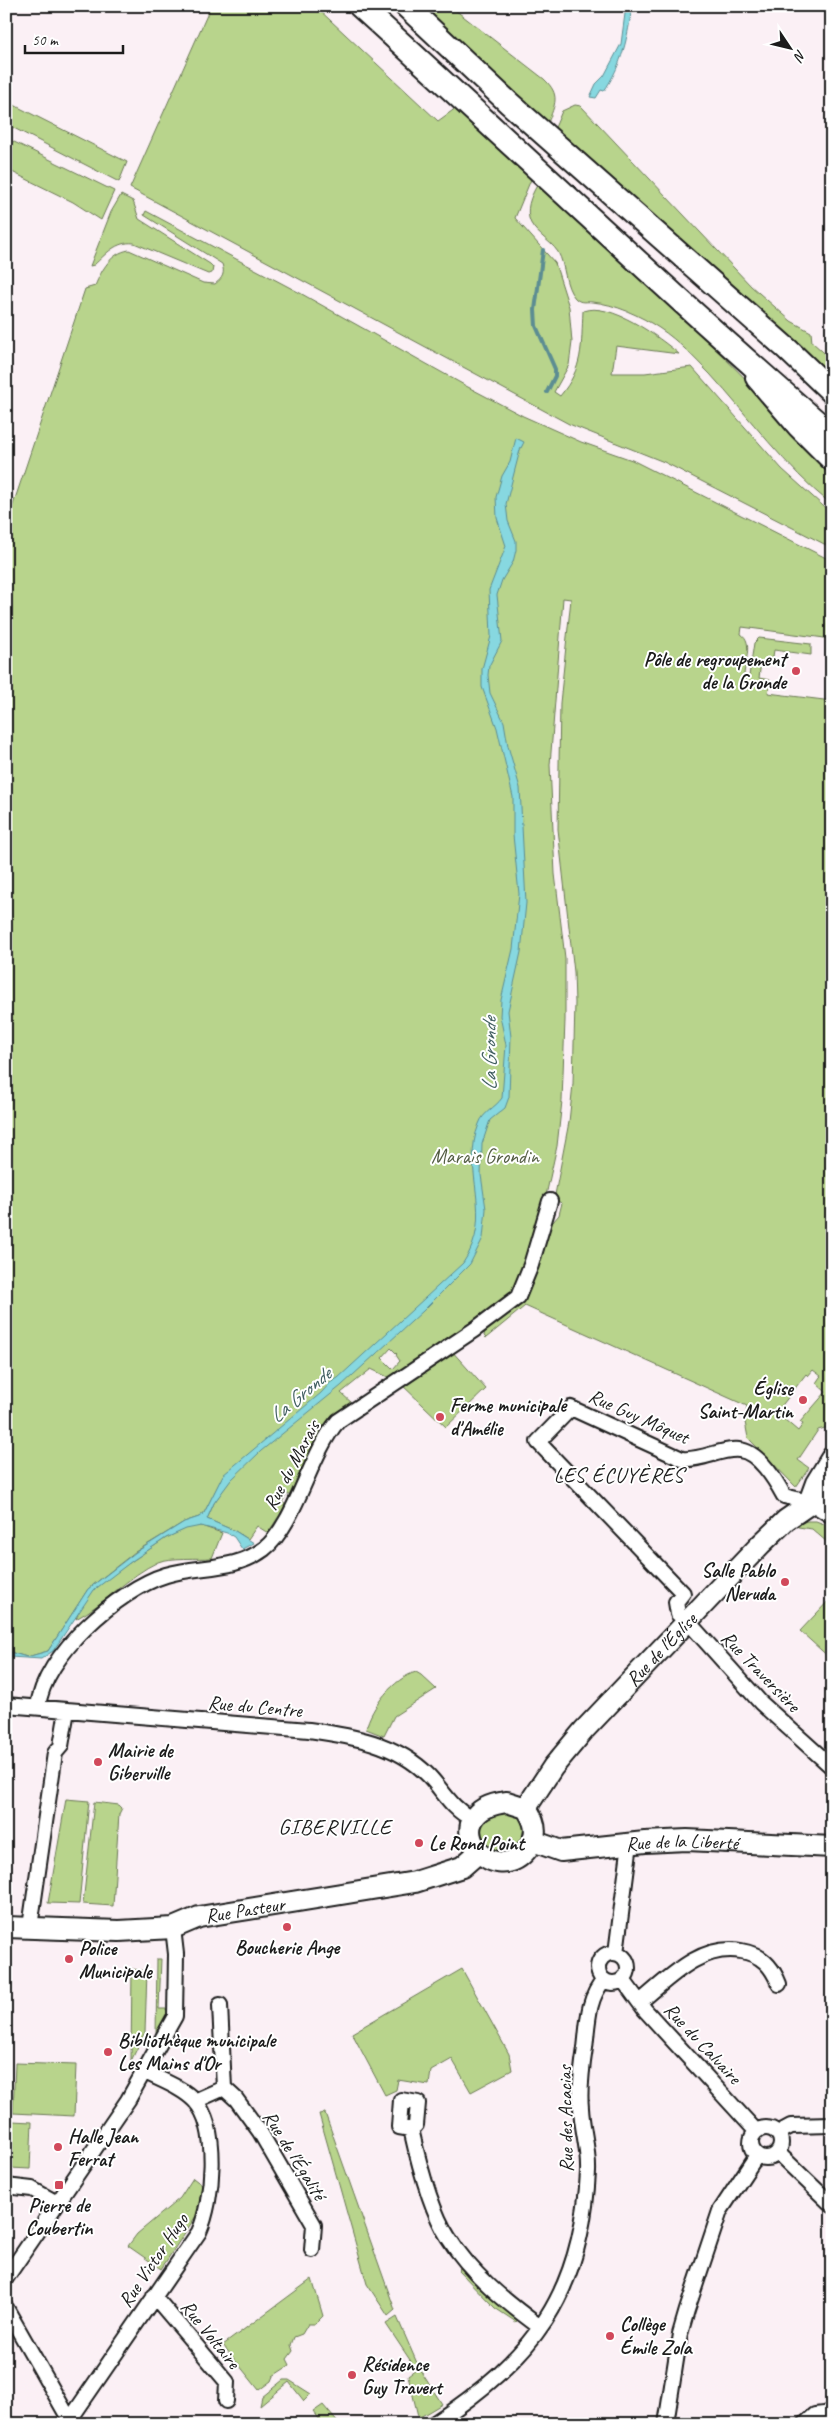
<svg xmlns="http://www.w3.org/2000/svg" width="838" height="2430" viewBox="0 0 838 2430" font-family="Caveat,sans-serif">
<rect width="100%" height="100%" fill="#fbf0f5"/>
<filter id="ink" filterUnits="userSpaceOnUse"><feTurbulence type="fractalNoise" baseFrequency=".02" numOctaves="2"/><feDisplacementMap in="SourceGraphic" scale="10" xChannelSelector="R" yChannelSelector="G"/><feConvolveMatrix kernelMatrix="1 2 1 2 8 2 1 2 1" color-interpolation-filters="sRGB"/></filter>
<g filter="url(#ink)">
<path fill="#b8d48c" stroke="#6a7854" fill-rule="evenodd" d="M 211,6 L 315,6 L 438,121 L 456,108 L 532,177 L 515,218 L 555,263 L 569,307 L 572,342 L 569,365 L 554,392 L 560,396 C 584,367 581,347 583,311 C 610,301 659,337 679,354 L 616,346 L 612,373 L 645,373 L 692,367 L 782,469 L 832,514 L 832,548 L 664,462 L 569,424 L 130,188 Z
M 417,6 L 450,6 L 544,79 C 561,95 555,104 548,123 Z
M 6,101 L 127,162 L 119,182 L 6,124 Z
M 575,105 L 581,106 L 751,286 L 791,321 L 811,332 L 812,342 L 832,360 L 832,375 L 554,130 L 562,111 Z
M 6,138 L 114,191 L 101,220 L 73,202 L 6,169 Z
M 539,182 L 669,302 L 832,466 L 832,505 C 785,467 750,418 710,374 C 694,358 679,341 659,328 C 641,316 615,304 592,302 C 585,301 581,304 575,298 C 564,286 566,266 558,252 C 550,240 532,232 529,218 C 526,205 533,192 539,182 Z
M 121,195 L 133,201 L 139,219 L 210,264 L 213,267 L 212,273 L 208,274 L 134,243 C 116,241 106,254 94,265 L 90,266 L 111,212 Z
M 146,211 L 300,293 L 466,386 L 523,416 L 581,442 L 632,460 L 832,561 L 832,639 L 742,627 L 741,634 C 754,642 744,664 744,676 L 749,676 L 754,643 L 759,638 L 811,644 L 811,655 L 774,650 L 772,663 L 761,662 L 759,678 L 770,680 L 768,693 L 832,701 L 832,1426 L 818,1430 L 798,1460 L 809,1468 L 796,1487 L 748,1438 L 745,1422 L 747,1406 L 525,1306 L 486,1338 L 484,1336 L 485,1330 L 512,1306 L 546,1230 L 559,1215 L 562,1203 L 554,1200 L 569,1122 L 573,1084 L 575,1003 L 574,972 L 558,829 L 560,703 L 571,599 L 563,598 L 550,765 L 555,874 L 565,958 L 565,1020 L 562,1101 L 557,1146 L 545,1200 L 514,1295 L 390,1378 L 371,1369 L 341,1393 L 353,1404 L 330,1417 L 322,1429 L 292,1497 L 287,1494 L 282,1502 L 286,1505 L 268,1533 L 257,1526 L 248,1539 L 235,1531 L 207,1519 L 214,1503 L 230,1480 L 223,1476 L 204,1513 L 199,1517 L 184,1522 L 135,1552 L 88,1589 L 48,1651 L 27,1657 L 6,1651 L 6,526 L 85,289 L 95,286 C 102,269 111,253 129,250 L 203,283 L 215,284 C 223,278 225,273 222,264 L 144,215 ZM 391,1348 L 397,1354 L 396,1355 L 400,1361 L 393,1369 L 382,1358 ZM 813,1370 L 821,1376 L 820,1377 L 816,1383 L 826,1392 L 800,1422 L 803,1424 L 798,1431 L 778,1414 L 782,1409 L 780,1408 L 806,1374 L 808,1376 Z
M 450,1349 L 486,1389 L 446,1427 L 400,1383 Z
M 807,1521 L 816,1521 L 832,1527 L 830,1536 L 832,1542 L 828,1543 L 812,1529 L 798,1527 L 801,1523 Z
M 191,1526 L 201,1526 L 222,1533 L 212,1558 C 199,1559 170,1557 158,1562 C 128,1576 106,1603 76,1619 L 81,1606 L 89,1594 L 116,1572 L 166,1538 Z
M 832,1597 L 832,1660 L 800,1631 Z
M 416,1672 L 421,1675 L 436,1689 L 394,1716 L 384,1736 L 366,1729 C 371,1707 394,1678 416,1672 Z
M 66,1799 L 89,1801 L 79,1904 L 48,1903 Z
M 94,1802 L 119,1805 L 122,1808 L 119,1814 L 113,1906 L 83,1904 Z
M 499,1809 L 522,1813 L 527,1838 L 506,1855 L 483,1848 L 479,1822 Z
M 157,1959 L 161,1959 L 159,2009 L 170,2009 L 159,2034 L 156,2035 Z
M 6,1964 L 11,1965 L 9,2014 L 6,2014 Z
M 132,1969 L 147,1971 L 145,2032 L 131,2061 Z
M 462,1969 L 509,2054 L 512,2070 L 471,2092 L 452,2059 L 431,2071 L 429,2085 L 398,2080 L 396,2090 L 385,2095 L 352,2033 Z
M 15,2063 L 76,2065 L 74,2116 L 13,2113 Z
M 325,2113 L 395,2310 L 388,2316 L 367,2284 L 319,2114 Z
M 12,2121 L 32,2122 L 30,2169 L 10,2168 Z
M 193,2178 L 202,2185 L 198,2213 L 161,2269 L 128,2246 L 137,2234 L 180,2198 Z
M 461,2267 L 498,2304 L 519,2318 L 516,2322 L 495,2308 L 458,2270 Z
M 312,2279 L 323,2316 L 315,2324 L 308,2324 L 302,2334 L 294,2337 L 291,2345 L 293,2351 L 287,2359 L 290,2365 L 273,2376 L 271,2381 L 259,2390 L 223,2345 Z
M 397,2317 L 420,2370 L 442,2404 L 420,2417 L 418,2416 L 408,2375 L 416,2369 L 386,2324 Z
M 289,2380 L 311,2394 L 304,2401 L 289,2382 L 260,2406 L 262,2397 L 283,2380 Z
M 323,2405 L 339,2424 L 322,2424 L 313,2412 Z"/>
<path fill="#87d8e0" stroke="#5c8d92" d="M 626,6 L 632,6 C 628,37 622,65 604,91 L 601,90 L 596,98 L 590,97 L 596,84 L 604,76 L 621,44 Z
M 516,438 L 524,442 L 520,450 L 506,504 L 508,521 L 516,541 L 516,550 L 513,562 L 502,580 L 497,595 L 502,641 L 489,666 L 488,675 L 490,693 L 504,722 L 508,746 L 520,788 L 526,903 L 521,952 L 508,1011 L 511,1037 L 509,1097 L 505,1108 L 490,1120 L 482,1144 L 481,1175 L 486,1209 L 483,1238 L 470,1264 L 423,1311 L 341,1386 L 261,1451 L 231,1480 L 214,1503 L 207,1519 L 235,1531 L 254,1543 L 242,1549 L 234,1537 L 227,1533 L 201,1526 L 186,1529 L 166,1538 L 132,1561 L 94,1590 L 53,1651 L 41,1659 L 10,1657 L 6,1655 L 6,1651 L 27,1657 L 48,1651 L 88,1589 L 136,1552 L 184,1522 L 199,1517 L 204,1513 L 223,1475 L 321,1393 L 331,1382 L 338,1378 L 463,1263 C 496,1215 460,1171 479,1124 C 483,1112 495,1108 502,1098 L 506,1045 L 500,1016 L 501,1000 L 513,949 L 519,894 L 513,835 L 513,797 L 497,728 L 482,687 L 482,669 L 491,636 L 489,590 L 506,546 L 497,518 L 496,497 L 502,476 L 510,462 Z"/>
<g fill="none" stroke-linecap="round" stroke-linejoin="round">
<path stroke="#5c8d92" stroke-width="4" d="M 543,250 L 535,310 L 536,326 L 555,369 L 555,376 L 547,392"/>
<defs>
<path id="street" d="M 832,1516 L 809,1502 L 784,1496 C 776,1481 758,1451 739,1450 C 721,1448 702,1461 682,1459 L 571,1408 L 538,1442 L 683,1593 L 676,1602 L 678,1614 L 691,1625 L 761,1703 L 832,1767
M 6,1705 L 309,1730 C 352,1736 397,1743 429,1776 C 444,1792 452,1809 472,1819
M 38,1707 C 43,1656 119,1589 166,1575 C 199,1565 235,1571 264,1549 C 296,1524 309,1455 338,1421 L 474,1330 L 518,1297 L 531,1265 L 550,1201
M 30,1927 L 55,1753 L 61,1746 L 67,1710
M598 1968a15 15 0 1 1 30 0a15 15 0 1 1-30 0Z
M 616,1953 L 630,1843
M 623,1980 L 645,2010 L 756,2131
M 640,2002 C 669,1978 700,1944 741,1951 C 761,1954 772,1966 779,1984
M 224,2088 L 236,2099 L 260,2132 L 314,2225 L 312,2250
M 195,2101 L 224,2088 L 220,2005
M751 2143a15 15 0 1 1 30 0a15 15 0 1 1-30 0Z
M 411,2129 L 416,2125 L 418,2103 L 401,2100 L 399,2127 L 411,2129 C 418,2160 431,2211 448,2237 C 471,2274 506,2302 540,2327
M 778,2133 L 791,2126 L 832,2125
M 778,2153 L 832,2205
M 6,2186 L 32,2189 L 57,2203
M 6,2278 L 128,2100 L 175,2016 L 176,1954 L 173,1928
M 154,2296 L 227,2382 L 226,2401
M 6,2308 L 72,2424
M 67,2424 L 199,2232 C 213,2201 220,2128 195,2101 C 183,2088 161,2080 145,2072
M 433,2424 C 533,2358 582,2295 588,2172 C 589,2149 582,2130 581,2108 C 579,2088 582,2067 585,2048 C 588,2024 587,1999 604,1980
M 666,2424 L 680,2334 L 687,2310 L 720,2211 L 757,2155
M 805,2424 L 815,2415 L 824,2414 L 832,2423"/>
<g id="secondary">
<path d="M 756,378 L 798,427 L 832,461"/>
<path d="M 809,1502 L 816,1483 L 832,1457"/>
<path d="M 507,1802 L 526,1808 C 535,1821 539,1834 529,1847 C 492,1897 430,1811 507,1802 Z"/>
<path id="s1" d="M 526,1808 L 553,1767 L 584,1730 L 761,1544 L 786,1520 L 827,1492 L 832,1486"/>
<path id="s2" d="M 533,1841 L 561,1851 L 645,1842 L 687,1840 L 832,1847"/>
<path id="s3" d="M 6,1927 L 119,1931 L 173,1928 L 199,1917 L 415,1882 L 462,1867 L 478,1853"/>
</g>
<path id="primary" d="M 360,6 C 518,149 671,296 832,435
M 406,6 L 509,103 L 787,349 L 832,392"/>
</defs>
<use href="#street" stroke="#1c1c1c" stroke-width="18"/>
<use href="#secondary" stroke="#1c1c1c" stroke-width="24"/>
<use href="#primary" stroke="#1c1c1c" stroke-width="26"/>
<use href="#street" stroke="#fff" stroke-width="14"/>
<use href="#secondary" stroke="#fff" stroke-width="20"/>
<use href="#primary" stroke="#fff" stroke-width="22"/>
</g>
</g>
<g fill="#d1495b" stroke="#fff" stroke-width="2">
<circle cx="796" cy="671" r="5"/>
<circle cx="803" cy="1400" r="5"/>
<circle cx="440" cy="1417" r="5"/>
<circle cx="785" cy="1582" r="5"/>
<circle cx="98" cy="1762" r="5"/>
<circle cx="419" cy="1843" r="5"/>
<circle cx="287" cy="1927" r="5"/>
<circle cx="69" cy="1959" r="5"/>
<circle cx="108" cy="2052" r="5"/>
<circle cx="58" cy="2147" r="5"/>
<rect x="54" y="2180" width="10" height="10" rx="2.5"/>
<circle cx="610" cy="2336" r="5"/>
<circle cx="352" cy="2375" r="5"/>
</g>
<g text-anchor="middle" stroke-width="4" stroke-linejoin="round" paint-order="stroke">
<g font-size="20" font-weight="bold" fill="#1c1c1c" stroke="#fff" text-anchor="start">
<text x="786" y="666" text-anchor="end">Pôle de regroupement<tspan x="786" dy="23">de la Gronde</tspan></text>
<text x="793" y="1395" text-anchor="end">Église<tspan x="793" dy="23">Saint-Martin</tspan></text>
<text x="450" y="1412">Ferme municipale<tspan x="450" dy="23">d'Amélie</tspan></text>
<text x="775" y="1577" text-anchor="end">Salle Pablo<tspan x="775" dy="23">Neruda</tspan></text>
<text x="108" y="1757">Mairie de<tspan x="108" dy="23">Giberville</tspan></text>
<text x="429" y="1850">Le Rond Point</text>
<text x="287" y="1954" text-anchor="middle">Boucherie Ange</text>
<text x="79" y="1955">Police<tspan x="79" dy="23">Municipale</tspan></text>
<text x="118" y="2047">Bibliothèque municipale<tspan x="118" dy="23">Les Mains d'Or</tspan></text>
<text x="68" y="2143">Halle Jean<tspan x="68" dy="23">Ferrat</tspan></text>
<text x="59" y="2212" text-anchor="middle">Pierre de<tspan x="59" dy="23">Coubertin</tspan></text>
<text x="620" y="2331">Collège<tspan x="620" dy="23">Émile Zola</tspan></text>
<text x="362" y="2371">Résidence<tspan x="362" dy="23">Guy Travert</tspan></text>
</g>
<g font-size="20" fill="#535c43" stroke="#fff">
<text x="485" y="1163">Marais Grondin</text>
</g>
<g font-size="20" fill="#1c1c1c" stroke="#fff">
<text transform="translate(639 1416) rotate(24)" y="7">Rue Guy Môquet</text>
<text transform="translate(291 1465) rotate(-62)" y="7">Rue du Marais</text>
<text dy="7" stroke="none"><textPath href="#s1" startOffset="209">Rue de l'Église</textPath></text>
<text transform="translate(761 1671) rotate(46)" y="7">Rue Traversière</text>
<text transform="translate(255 1706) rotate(5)" y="7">Rue du Centre</text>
<text dy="7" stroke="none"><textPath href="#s2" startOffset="151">Rue de la Liberté</textPath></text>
<text dy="7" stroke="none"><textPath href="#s3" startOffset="242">Rue Pasteur</textPath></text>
<text transform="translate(703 2043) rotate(47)" y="7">Rue du Calvaire</text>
<text transform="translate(565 2119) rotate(-91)" y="7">Rue des Acacias</text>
<text transform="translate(295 2155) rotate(58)" y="7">Rue de l'Égalité</text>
<text transform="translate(153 2260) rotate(-56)" y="7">Rue Victor Hugo</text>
<text transform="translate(211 2334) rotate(51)" y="7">Rue Voltaire</text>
</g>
<g font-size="21" font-style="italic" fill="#415e61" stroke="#fff">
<text transform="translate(489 1054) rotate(-90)" y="7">La Gronde</text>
<text transform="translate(300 1395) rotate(-40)" y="7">La Gronde</text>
</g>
<g font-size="21" letter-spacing="1" fill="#1c1c1c" stroke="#fff">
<text x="619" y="1482">LES ÉCUYÈRES</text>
</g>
<g font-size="22" letter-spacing="1" fill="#1c1c1c" stroke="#fff">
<text x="335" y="1834">GIBERVILLE</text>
</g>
</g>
<rect width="838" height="2430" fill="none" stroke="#fff" stroke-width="25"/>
<rect x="12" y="12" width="813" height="2405" fill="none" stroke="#1c1c1c" stroke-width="2" filter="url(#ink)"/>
<g transform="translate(790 48) rotate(125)" stroke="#ffffff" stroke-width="4" paint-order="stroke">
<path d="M0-4L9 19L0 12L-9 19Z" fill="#1c1c1c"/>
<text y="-8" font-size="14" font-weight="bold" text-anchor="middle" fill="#1c1c1c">N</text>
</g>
<path d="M25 45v8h98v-8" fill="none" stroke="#1c1c1c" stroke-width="2.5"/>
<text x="32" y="45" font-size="15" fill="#1c1c1c" stroke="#ffffff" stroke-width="4" paint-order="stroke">50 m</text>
</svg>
